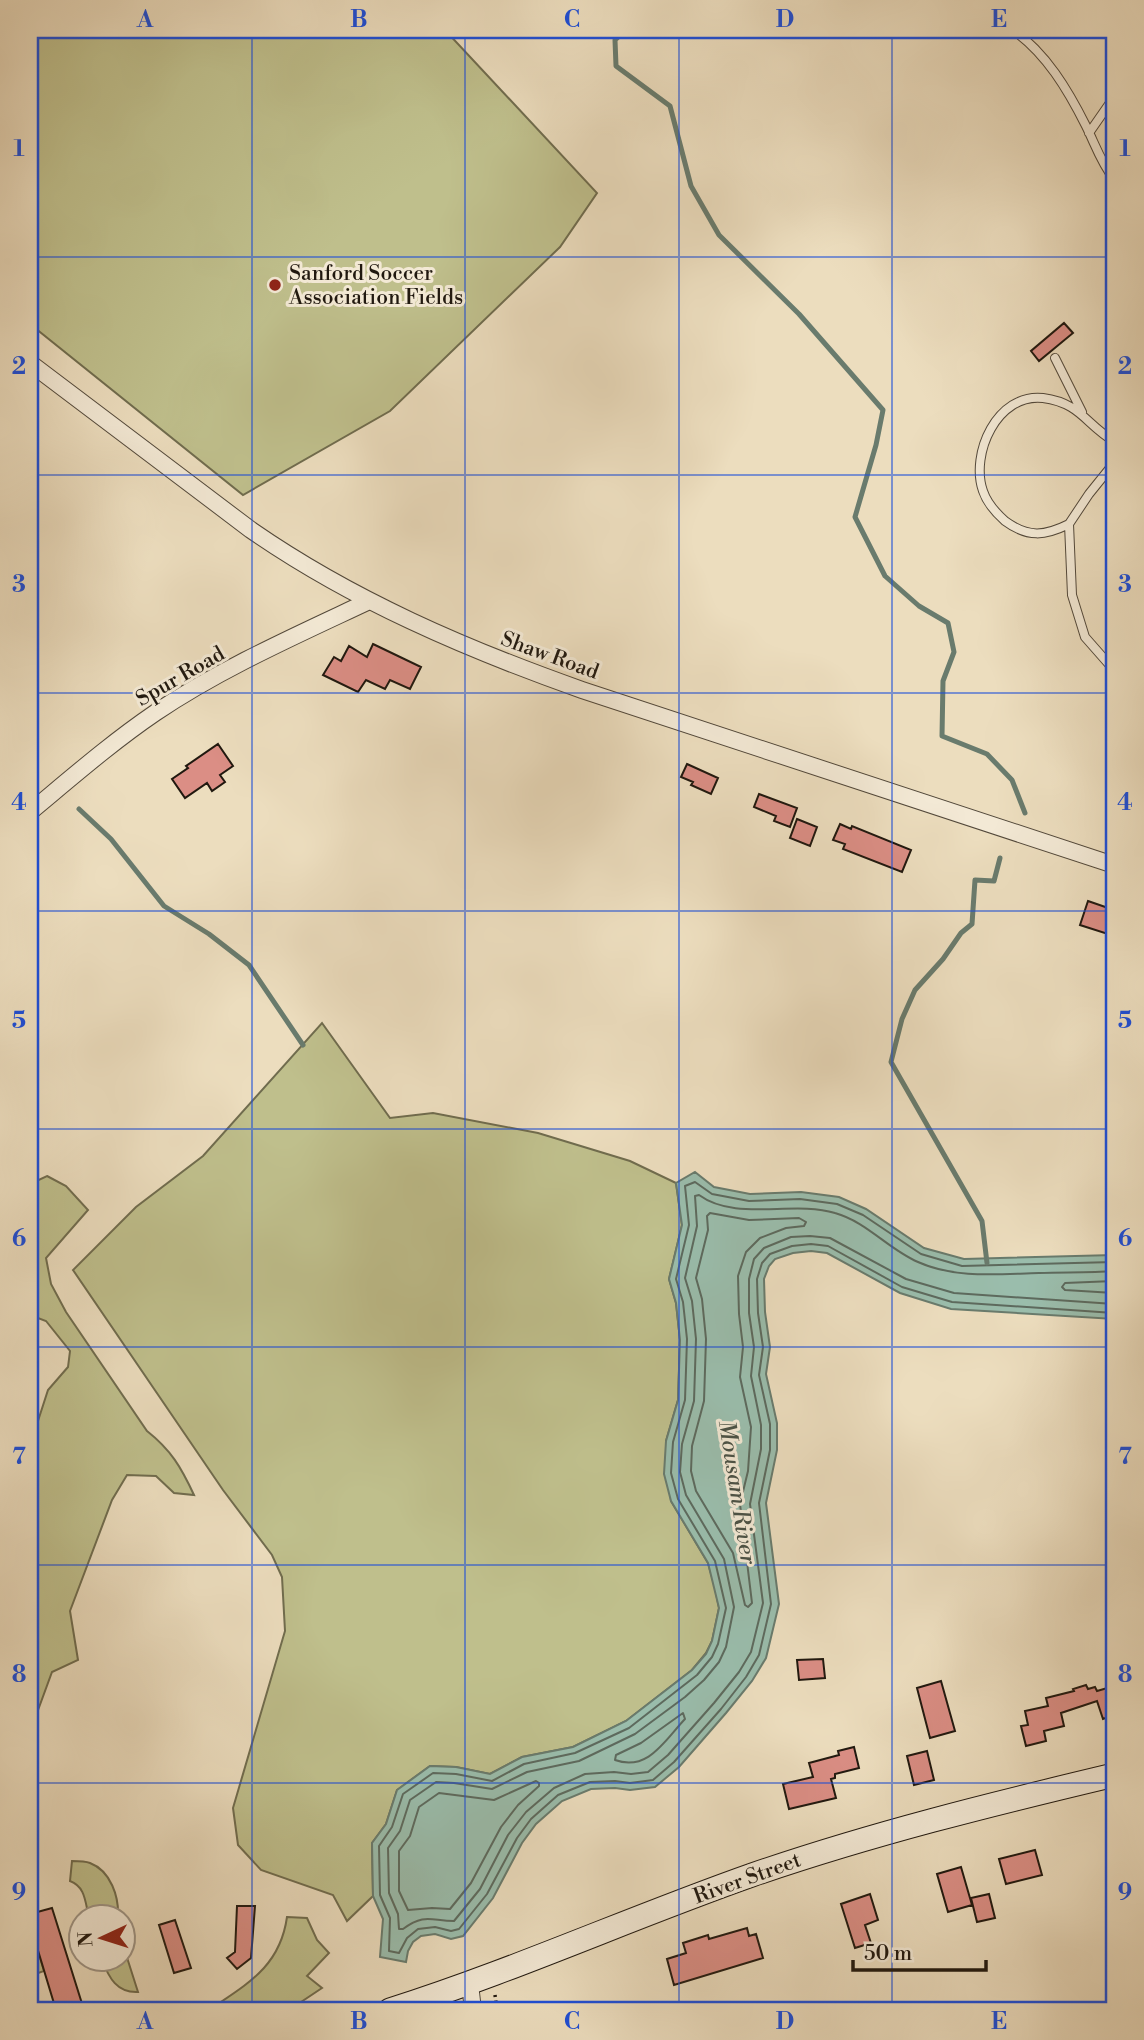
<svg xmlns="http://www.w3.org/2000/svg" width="1144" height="2040" viewBox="0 0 1144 2040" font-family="'Libre Bodoni',serif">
<rect width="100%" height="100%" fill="#ecddbe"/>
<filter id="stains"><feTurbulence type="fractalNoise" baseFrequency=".00286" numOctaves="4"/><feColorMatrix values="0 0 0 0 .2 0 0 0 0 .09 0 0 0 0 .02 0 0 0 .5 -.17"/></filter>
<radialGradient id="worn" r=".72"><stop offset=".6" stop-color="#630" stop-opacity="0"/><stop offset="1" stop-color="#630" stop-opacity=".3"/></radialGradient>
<path fill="#bfbf8c" stroke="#706c4e" stroke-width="2" d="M 30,30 L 196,30 L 198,34 L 204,30 L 445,30 L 597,193 L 560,247 L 390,411 L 243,495 L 30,324 Z
M 322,1023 L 390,1118 L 433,1113 L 538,1133 L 630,1161 L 676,1183 L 682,1225 L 669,1279 L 676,1303 L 680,1340 L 678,1400 L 666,1441 L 671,1501 L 708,1563 L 715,1588 L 719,1608 L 712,1641 L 706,1653 L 692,1670 L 626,1721 L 573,1747 L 522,1757 L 490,1774 L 456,1767 L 430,1766 L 397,1790 L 386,1824 L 372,1843 L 373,1896 L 347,1921 L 333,1895 L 261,1870 L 238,1845 L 233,1808 L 285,1631 L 282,1577 L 272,1555 L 223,1490 L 73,1270 L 136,1207 L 203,1156 Z
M 47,1176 L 66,1186 L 88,1210 L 46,1258 L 51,1284 L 66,1312 L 147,1431 C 171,1450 181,1467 194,1495 L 174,1493 L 156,1476 L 127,1475 L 112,1500 L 70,1611 L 78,1660 L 52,1672 L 30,1732 L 30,1430 L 36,1427 L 48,1390 L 68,1367 L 70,1351 L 46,1321 L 30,1315 L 30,1184 Z
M 72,1861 C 77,1861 85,1861 90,1863 C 111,1871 119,1897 118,1917 L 89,1917 C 85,1903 86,1887 70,1881 Z
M 287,1917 L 307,1918 L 317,1940 L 329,1953 L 307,1976 L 322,1988 L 289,2010 L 209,2010 C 247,1984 280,1967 287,1917 Z
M 30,1924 L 44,1971 L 30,1976 Z
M 123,1945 L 138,1992 C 117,1993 109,1978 102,1960 L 122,1960 Z"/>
<path fill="#9abdac" stroke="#697b6d" stroke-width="2" d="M 695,1172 L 714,1187 L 750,1194 L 801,1192 L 839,1197 L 866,1209 L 924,1248 L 964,1259 L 1114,1255 L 1114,1319 L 951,1309 L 900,1293 L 827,1253 L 811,1251 L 793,1253 L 775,1259 L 769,1266 L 764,1279 L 765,1312 L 770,1347 L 766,1374 L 777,1423 L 777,1450 L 766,1503 L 779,1604 L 766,1658 L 752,1681 L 726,1713 L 679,1767 L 655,1787 L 630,1790 L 615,1788 L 591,1789 L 562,1801 L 536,1824 L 522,1843 L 493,1898 L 463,1936 L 451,1939 L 435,1934 L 421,1936 L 413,1942 L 408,1951 L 406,1962 L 380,1957 L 383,1919 L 373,1896 L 372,1843 L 386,1824 L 397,1790 L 430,1766 L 456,1767 L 490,1774 L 522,1757 L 573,1747 L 626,1721 L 692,1670 L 706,1654 L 712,1641 L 719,1608 L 708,1563 L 671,1501 L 664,1474 L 666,1441 L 678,1400 L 680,1340 L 676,1303 L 669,1279 L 682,1225 L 676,1183 Z"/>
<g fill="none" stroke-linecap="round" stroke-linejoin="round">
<path stroke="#5d6a5e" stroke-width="2" d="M 710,1213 L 749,1220 L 799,1218 L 806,1222 L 804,1226 L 786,1228 L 760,1238 L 746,1252 L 738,1276 L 739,1314 L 743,1347 L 740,1377 L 751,1427 L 748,1471 L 740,1504 L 752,1603 L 748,1607 L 745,1605 L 733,1553 L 696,1491 L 691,1471 L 692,1446 L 704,1401 L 706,1339 L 702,1299 L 696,1278 L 708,1230 L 707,1216 Z
M 1114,1262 L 962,1266 L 921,1254 L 863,1215 L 837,1204 L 800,1199 L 749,1201 L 712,1194 L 695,1182 L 685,1186 L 689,1225 L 676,1279 L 683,1302 L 687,1339 L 685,1400 L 673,1442 L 671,1473 L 678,1499 L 715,1561 L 726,1608 L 718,1644 L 712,1657 L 697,1675 L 629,1728 L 575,1753 L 524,1764 L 492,1781 L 456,1774 L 433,1773 L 403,1794 L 392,1827 L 379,1846 L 380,1895 L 390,1918 L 389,1951 L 399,1953 L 407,1938 L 418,1929 L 435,1927 L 451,1931 L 459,1929 L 487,1894 L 517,1838 L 531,1819 L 558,1795 L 590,1782 L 615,1781 L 630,1783 L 653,1780 L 674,1762 L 721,1709 L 746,1677 L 759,1655 L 771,1604 L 759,1503 L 770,1450 L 770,1424 L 759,1375 L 763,1347 L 758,1313 L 757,1279 L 762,1263 L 770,1254 L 792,1246 L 811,1244 L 828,1246 L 902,1287 L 952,1302 L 1114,1313
M 1114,1271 C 1089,1273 1064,1272 1039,1273 C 998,1274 956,1279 918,1262 C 888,1249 867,1222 835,1213 C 793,1200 736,1222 699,1195 L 695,1196 L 697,1226 L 685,1278 L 692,1301 L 696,1339 L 694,1401 L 682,1444 L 680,1472 L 686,1495 L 724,1559 L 734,1607 L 726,1647 L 719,1662 L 704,1680 L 685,1697 L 635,1734 L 579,1761 L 527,1772 L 492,1789 L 454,1783 L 436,1782 L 410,1800 L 400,1831 L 388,1848 L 389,1893 L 398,1914 L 399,1929 L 403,1929 C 425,1913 431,1921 454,1921 L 480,1889 L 508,1835 L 526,1812 L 554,1788 L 585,1774 L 614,1772 L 631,1774 L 648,1772 L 668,1755 L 714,1703 L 739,1672 L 751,1652 L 763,1603 L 750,1504 L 761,1449 L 761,1425 L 751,1376 L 754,1347 L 749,1313 L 749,1279 L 754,1259 L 764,1248 L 791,1237 L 810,1236 L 830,1238 L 906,1279 L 954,1293 L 1114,1304
M 1114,1281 L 1065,1283 L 1062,1287 L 1065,1290 L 1114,1293
M 683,1713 L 685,1719 C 665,1740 648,1772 615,1760 L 616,1755 L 641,1743 Z
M 536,1781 L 539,1783 L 539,1786 L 518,1805 L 501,1827 L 471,1883 L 450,1909 L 432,1908 L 408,1910 L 399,1891 L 399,1851 L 410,1836 L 419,1807 L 439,1793 L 494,1800 Z"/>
<path stroke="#697b6d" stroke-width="5" d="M 626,30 L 615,40 L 616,66 L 670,106 L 691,186 L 719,235 L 799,314 L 883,410 L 876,445 L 855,517 L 885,576 L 919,606 L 948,623 L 954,652 L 943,681 L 942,736 L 987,754 L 1012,780 L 1025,813
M 79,809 L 111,839 L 164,906 L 209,934 L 249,965 L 303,1045
M 987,1263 L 982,1221 L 891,1062 L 902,1019 L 915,990 L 943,959 L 961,933 L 972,924 L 975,880 L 994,881 L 1000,858"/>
</g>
<path fill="#db8e85" stroke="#20180f" stroke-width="2" d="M 1064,323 L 1073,333 L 1039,361 L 1031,351 Z
M 373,644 L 421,667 L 410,689 L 390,680 L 385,689 L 366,680 L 358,692 L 323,675 L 334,657 L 341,661 L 349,646 L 367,657 Z
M 218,744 L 233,766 L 220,775 L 225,782 L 212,791 L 207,783 L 185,798 L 172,779 L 188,768 L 186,766 Z
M 687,764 L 718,778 L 711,794 L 691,785 L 693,782 L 681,777 Z
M 759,794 L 797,808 L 790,827 L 774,821 L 776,816 L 754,807 Z
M 797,819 L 817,827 L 810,846 L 790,838 Z
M 840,824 L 851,829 L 852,826 L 911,850 L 902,872 L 843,849 L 845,844 L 833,840 Z
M 1088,901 L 1114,910 L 1114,936 L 1080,925 Z
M 823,1659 L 825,1678 L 799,1680 L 797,1660 Z
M 941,1681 L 955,1731 L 930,1738 L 917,1688 Z
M 1086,1685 L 1088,1689 L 1095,1687 L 1097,1691 L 1114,1686 L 1114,1715 L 1103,1719 L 1097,1701 L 1061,1713 L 1064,1726 L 1044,1731 L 1046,1741 L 1026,1746 L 1021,1726 L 1028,1725 L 1025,1711 L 1048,1706 L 1046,1698 L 1074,1691 L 1073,1689 Z
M 854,1747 L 859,1768 L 835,1774 L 835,1778 L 831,1779 L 836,1798 L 789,1809 L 783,1784 L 813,1777 L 809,1763 L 839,1755 L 838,1751 Z
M 927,1751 L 934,1780 L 914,1785 L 907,1756 Z
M 1035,1850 L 1042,1875 L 1006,1884 L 999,1859 Z
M 961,1867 L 972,1905 L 948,1912 L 937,1874 Z
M 870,1894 L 878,1920 L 865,1925 L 871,1943 L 855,1948 L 841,1904 Z
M 989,1894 L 995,1918 L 977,1922 L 971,1898 Z
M 237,1906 L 255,1906 L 251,1958 L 237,1969 L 227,1958 L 235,1952 Z
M 52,1908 L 84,2010 L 56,2010 L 30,1924 L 30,1914 Z
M 175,1920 L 191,1968 L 174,1973 L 159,1925 Z
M 747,1928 L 749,1936 L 756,1934 L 763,1958 L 674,1985 L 667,1959 L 686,1953 L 683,1943 L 708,1935 L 709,1939 Z"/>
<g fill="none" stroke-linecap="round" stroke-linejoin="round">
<defs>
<path id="lane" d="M 1013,30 C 1046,53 1068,90 1086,126 C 1095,144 1101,163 1114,179
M 1089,133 L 1114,97
M 1055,358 L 1082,412
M 1114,463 L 1089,494 L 1069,524 L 1072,595 L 1085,637 L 1114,670
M 1069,524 C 1045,536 1028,538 1005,521 C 996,513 987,503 983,491 C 970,454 997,393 1043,398 C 1081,403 1086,425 1114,441"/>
<path id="street" d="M 30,363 L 251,530 C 352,600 466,649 582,690 L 1114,865
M 30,812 C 71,778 111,743 155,713 C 220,669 297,635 367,602
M 470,1984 L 473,2010"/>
<path id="secondary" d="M 390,2010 C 513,1971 630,1918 752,1875 C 871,1834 992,1804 1114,1775"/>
</defs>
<use href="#lane" stroke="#53493b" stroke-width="10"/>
<use href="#street" stroke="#53493b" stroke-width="18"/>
<use href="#secondary" stroke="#20180f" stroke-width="25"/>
<path stroke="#20180f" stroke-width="3.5" stroke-dasharray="2 3.5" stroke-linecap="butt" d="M 495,1995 L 497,2010"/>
<use href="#lane" stroke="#f3e9d5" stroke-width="8"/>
<use href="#street" stroke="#f3e9d5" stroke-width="16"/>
<use href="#secondary" stroke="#f3e9d5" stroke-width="23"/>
</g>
<path fill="none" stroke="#1d4ed8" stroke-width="2" stroke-opacity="0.55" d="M 252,30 L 252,2010M 465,30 L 465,2010M 679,30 L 679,2010M 892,30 L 892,2010M 30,257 L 1114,257M 30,475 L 1114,475M 30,693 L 1114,693M 30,911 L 1114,911M 30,1129 L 1114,1129M 30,1347 L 1114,1347M 30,1565 L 1114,1565M 30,1783 L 1114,1783"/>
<circle fill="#8f2418" stroke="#f3e9d5" stroke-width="2.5" cx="275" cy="285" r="7"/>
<g text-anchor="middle" stroke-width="6" stroke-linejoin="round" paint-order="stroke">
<g font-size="21" fill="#20180f" stroke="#f3e9d5" text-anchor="start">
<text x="289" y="280">Sanford Soccer<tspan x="289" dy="24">Association Fields</tspan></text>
</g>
<g font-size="21" fill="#20180f" stroke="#f3e9d5">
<text transform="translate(550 655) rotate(20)" y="7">Shaw Road</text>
<text transform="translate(180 676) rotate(-30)" y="7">Spur Road</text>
<text transform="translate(747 1878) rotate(-20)" y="7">River Street</text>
</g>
<g font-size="23" font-style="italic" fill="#4b5246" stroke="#f3e9d5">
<text transform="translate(738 1492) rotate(81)" y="8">Mousam River</text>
</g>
</g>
<rect width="1144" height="2040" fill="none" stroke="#ecddbe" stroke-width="77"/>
<g transform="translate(102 1938) rotate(266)"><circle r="33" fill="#f3e9d5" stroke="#9f9586" stroke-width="2"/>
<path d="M0-5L12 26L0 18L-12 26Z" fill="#8f2418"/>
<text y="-10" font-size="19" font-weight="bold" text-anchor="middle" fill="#20180f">N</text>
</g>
<path d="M853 1960v10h133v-10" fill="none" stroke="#20180f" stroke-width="3.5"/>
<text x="864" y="1960" font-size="21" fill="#20180f" stroke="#f3e9d5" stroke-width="5" paint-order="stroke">50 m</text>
<rect x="38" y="38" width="1068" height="1964" fill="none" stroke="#1d4ed8" stroke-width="2.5"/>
<g font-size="23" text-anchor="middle" font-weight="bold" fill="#1d4ed8">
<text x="145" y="27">A</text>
<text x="359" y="27">B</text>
<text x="572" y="27">C</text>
<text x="785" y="27">D</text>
<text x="999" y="27">E</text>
<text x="19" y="156">1</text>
<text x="1125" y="156">1</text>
<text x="19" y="374">2</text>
<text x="1125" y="374">2</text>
<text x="19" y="592">3</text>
<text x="1125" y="592">3</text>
<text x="19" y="810">4</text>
<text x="1125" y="810">4</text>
<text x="19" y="1028">5</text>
<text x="1125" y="1028">5</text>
<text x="19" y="1246">6</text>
<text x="1125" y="1246">6</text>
<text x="19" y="1464">7</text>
<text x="1125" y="1464">7</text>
<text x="19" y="1682">8</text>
<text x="1125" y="1682">8</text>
<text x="19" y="1900">9</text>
<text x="1125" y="1900">9</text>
<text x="145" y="2029">A</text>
<text x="359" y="2029">B</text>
<text x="572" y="2029">C</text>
<text x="785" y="2029">D</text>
<text x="999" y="2029">E</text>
</g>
<rect width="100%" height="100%" filter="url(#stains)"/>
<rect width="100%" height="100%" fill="url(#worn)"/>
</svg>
